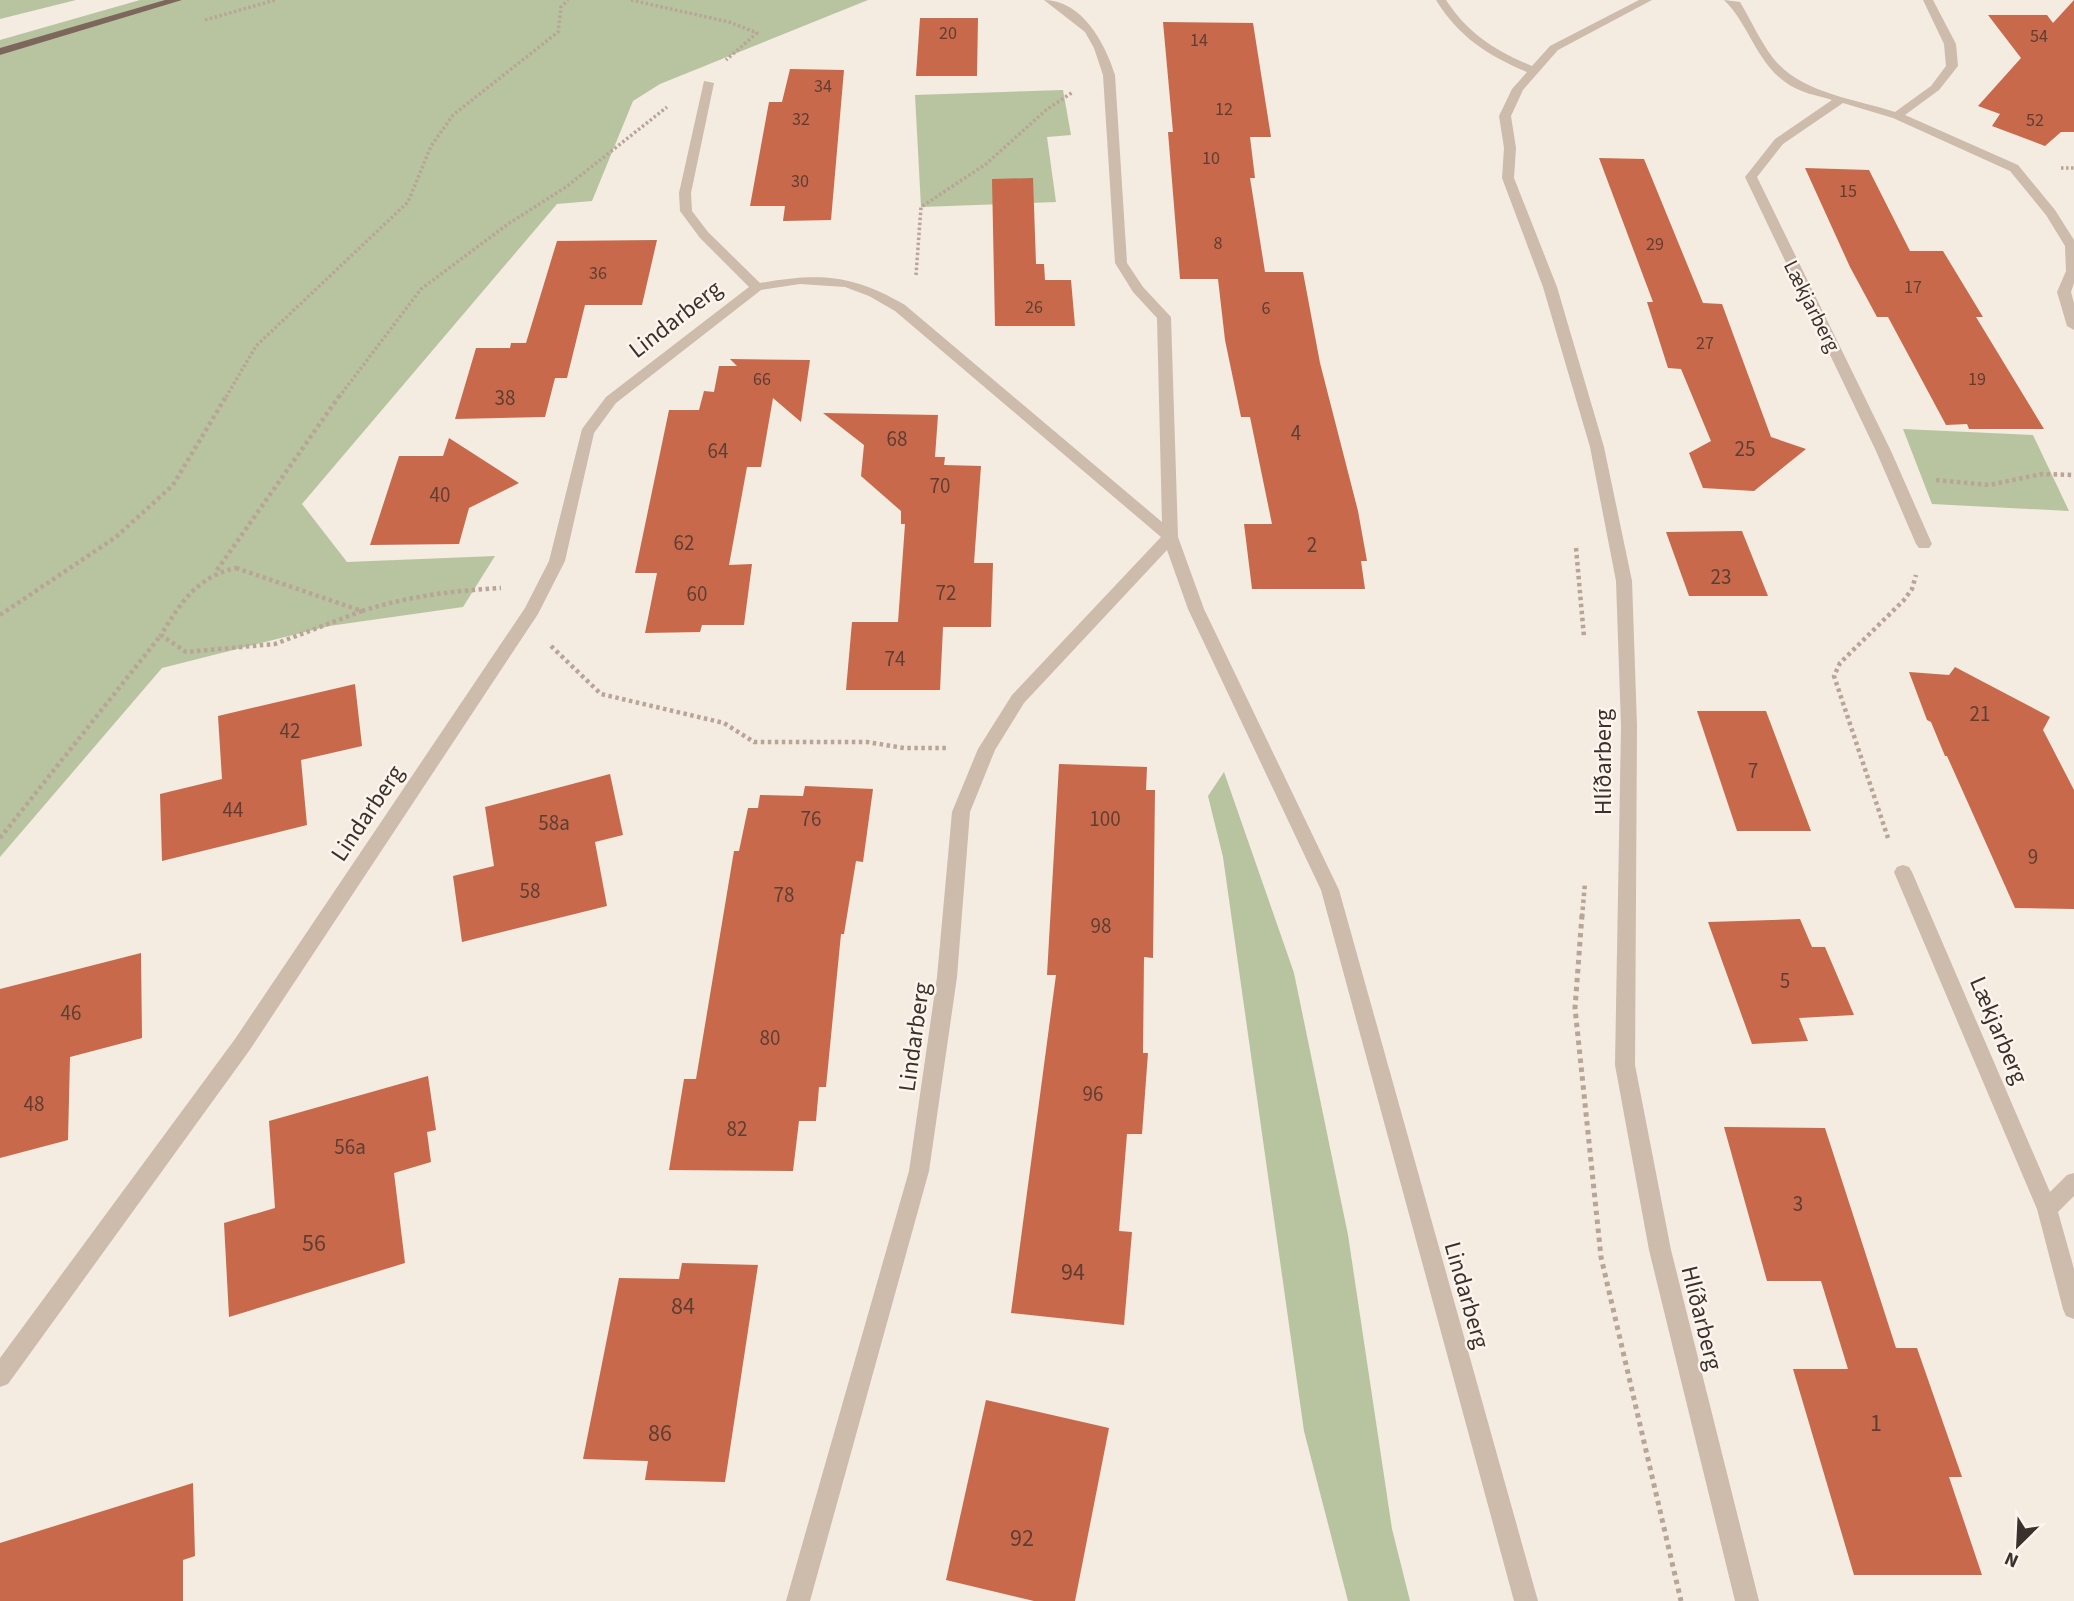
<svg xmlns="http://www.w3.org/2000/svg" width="2074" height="1601" viewBox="0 0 2074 1601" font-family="'Source Sans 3',sans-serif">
<rect width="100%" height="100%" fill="#f4ebe1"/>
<path fill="#b8c4a0" d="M 0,0 L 76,0 L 0,19 Z
M 140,0 L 868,0 L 660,84 L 633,101 L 592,201 L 557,204 L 302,504 L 347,562 L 495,556 L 463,607 L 329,626 L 162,668 L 0,857 L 0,40 Z
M 1063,90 L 1071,135 L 1047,137 L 1056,202 L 921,207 L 915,95 Z
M 1903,429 L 2033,435 L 2069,511 L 1932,504 Z
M 1224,772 L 1294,973 L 1348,1235 L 1392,1529 L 1410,1601 L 1348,1601 L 1304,1431 L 1223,857 L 1208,796 Z"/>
<path fill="#c8694b" d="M 2074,0 L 2074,132 L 2061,132 L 2045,146 L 1992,126 L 2000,114 L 1978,106 L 2021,58 L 1988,15 L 2047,15 L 2053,23 Z
M 920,18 L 978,18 L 977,76 L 916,76 Z
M 1163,22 L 1253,23 L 1271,137 L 1250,137 L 1255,178 L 1250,178 L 1265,272 L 1303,272 L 1320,363 L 1358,511 L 1367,561 L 1361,561 L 1365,589 L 1252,589 L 1244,524 L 1272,524 L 1250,417 L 1241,417 L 1225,340 L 1218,279 L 1180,279 L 1168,132 L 1173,132 Z
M 790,69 L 844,70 L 831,220 L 783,221 L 785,206 L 750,206 L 769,102 L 782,102 Z
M 1599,158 L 1644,159 L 1703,303 L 1722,304 L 1771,437 L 1806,449 L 1754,491 L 1703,488 L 1689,453 L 1711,441 L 1681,369 L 1668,368 L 1647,302 L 1653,302 Z
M 1805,168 L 1869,170 L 1910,251 L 1943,251 L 1983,317 L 1976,317 L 2044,429 L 1969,429 L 1967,424 L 1946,425 L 1888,317 L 1877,317 L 1850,267 Z
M 1033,178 L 1036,264 L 1044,264 L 1045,280 L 1071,280 L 1075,326 L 995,326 L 992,179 Z
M 657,240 L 642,305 L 585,305 L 567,378 L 555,378 L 545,417 L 455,419 L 476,348 L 510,348 L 511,343 L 526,343 L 557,241 Z
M 730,359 L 810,360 L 801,422 L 773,398 L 761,467 L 747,467 L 729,565 L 752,564 L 744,625 L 702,625 L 700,632 L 645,633 L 657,573 L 635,573 L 669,410 L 699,410 L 704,391 L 714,392 L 719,366 L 737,366 Z
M 823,413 L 938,415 L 935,457 L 945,457 L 944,465 L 981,466 L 974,563 L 993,563 L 991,627 L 943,627 L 940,690 L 846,690 L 852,622 L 898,622 L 905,524 L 901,524 L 901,511 L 861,476 L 864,445 Z
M 449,438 L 519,483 L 469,508 L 459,544 L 370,545 L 399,456 L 443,456 Z
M 1742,531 L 1768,596 L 1689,596 L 1666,532 Z
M 1955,667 L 2050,717 L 2043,730 L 2074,790 L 2074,909 L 2015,908 L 1947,756 L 1945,756 L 1931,722 L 1927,720 L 1909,672 L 1949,675 Z
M 355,684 L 362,746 L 301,760 L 307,825 L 162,861 L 160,794 L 222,779 L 218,716 Z
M 1697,711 L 1766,711 L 1811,831 L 1737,831 Z
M 1059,764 L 1147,767 L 1146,790 L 1155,790 L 1153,958 L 1144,957 L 1143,1053 L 1148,1053 L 1142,1134 L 1127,1134 L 1119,1231 L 1132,1232 L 1124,1325 L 1011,1313 L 1056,975 L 1047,975 Z
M 610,774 L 623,835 L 595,842 L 607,906 L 462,942 L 453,876 L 494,866 L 485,807 Z
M 805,786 L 873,789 L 863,862 L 856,861 L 844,934 L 841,934 L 826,1087 L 819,1087 L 816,1121 L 799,1121 L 793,1171 L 669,1170 L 684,1079 L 696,1079 L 734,851 L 739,851 L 748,808 L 758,808 L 760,795 L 803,796 Z
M 1800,919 L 1812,947 L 1825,947 L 1854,1015 L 1799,1018 L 1808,1041 L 1752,1044 L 1708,922 Z
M 141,953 L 142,1038 L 70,1057 L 68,1140 L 0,1158 L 0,989 Z
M 428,1076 L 436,1130 L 427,1132 L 431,1162 L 394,1173 L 405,1263 L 229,1317 L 224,1223 L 275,1208 L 269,1121 Z
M 1724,1127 L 1825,1128 L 1896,1348 L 1917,1348 L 1962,1477 L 1949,1477 L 1982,1575 L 1854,1575 L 1793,1369 L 1848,1369 L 1821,1281 L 1767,1281 Z
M 682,1263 L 758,1265 L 725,1482 L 645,1480 L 648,1461 L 583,1459 L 619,1278 L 679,1279 Z
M 986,1400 L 1109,1428 L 1075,1601 L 1034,1601 L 946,1580 Z
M 193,1483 L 195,1556 L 183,1560 L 183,1601 L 0,1601 L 0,1543 Z"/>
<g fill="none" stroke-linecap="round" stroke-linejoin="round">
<path stroke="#b9a596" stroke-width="3.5" stroke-dasharray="2.5 2.5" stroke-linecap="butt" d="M 631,0 L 729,22 L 757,33 L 726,60
M 205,20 L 275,0
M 2061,168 L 2074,168
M 916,275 L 921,207 L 986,164 L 1046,110 L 1073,92
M 226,397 L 256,346 L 408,202 L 431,146 L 453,115 L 558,32 L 561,7 L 568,0
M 339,397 L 421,289 L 508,224 L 566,187 L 667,107"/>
<path stroke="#b9a596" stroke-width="4.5" stroke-dasharray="3.5 3.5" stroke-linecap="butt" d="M 1936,480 L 1989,485 L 2042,474 L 2074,475
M 1576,548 L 1584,637
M 236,568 L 362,611 L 275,644 L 186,652 L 161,635 C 180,603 198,576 236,568 Z
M 217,570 L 340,395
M 362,611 C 409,596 452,591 501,588
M 0,615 L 116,537 L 173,485 L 227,395
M 551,646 L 601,694 L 724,723 L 754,742 L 867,742 L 904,748 L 947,748
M 0,838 L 161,635
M 1888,838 L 1834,676 L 1840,663 L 1904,600 L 1912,589 L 1916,575
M 1582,917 L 1585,883"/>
<path stroke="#b9a596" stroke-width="5" stroke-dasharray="4.5 4.5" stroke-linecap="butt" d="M 1582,915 L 1575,1008 L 1601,1257 L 1681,1601"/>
<path fill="#cdbbac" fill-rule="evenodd" d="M 1044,0 C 1082,0 1105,43 1115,75 L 1127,263 L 1143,287 L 1171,317 L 1178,537 L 1204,609 L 1339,890 L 1538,1601 L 1514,1601 L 1321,890 L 1188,609 L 1167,550 L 1024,703 L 995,750 L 970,812 L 957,977 L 929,1171 L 810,1601 L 786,1601 L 909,1171 L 937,977 L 952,812 L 978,749 L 1012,695 L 1161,537 L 895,311 L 869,296 L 845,287 L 800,284 L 761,290 L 616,403 L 594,433 L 565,561 L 538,614 L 249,1051 L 8,1384 L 0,1387 L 0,1358 L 235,1039 L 525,608 L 549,561 L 582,429 L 606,397 L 749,287 L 700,238 L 680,211 L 679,193 L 704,81 L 714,83 L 691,193 L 692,211 L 708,232 L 760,283 C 820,273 851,274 905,305 L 1162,522 L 1157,318 L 1133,292 L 1115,263 L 1103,75 L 1094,48 L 1085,32 Z
M 1436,0 L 1446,0 C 1468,34 1496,51 1532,66 L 1550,46 L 1639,0 L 1652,0 L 1558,50 L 1523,90 L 1511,116 L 1516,148 L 1514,178 L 1557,287 L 1604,447 L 1632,581 L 1637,726 L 1635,1065 L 1671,1250 L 1759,1601 L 1735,1601 L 1649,1250 L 1615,1065 L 1621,726 L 1616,581 L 1590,447 L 1543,287 L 1502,178 L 1504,148 L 1499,116 L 1512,89 L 1527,72 C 1487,55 1459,37 1436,0 Z
M 1724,0 L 1740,2 C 1751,20 1760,41 1773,58 C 1800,93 1855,99 1895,112 L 1931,86 L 1946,66 L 1944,44 L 1923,0 L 1933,0 L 1956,44 L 1958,66 L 1939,90 L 1905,115 L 2018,165 L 2055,210 L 2074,240 L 2074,283 L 2071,292 L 2074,303 L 2074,330 L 2067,326 L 2057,292 L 2066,271 L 2065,246 L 2046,215 L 2010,171 L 1893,118 L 1843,103 L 1783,144 L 1757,177 L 1891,451 L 1932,544 L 1929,548 L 1919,548 L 1916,544 L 1876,451 L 1745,177 L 1775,139 L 1832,100 C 1820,96 1806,94 1795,88 C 1758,70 1751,26 1724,0 Z
M 1903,865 L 1909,867 L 1912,872 L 2050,1192 L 2067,1175 L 2074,1173 L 2074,1196 L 2058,1212 L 2074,1269 L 2074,1319 L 2066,1316 L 2063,1309 L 2037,1209 L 1894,872 L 1897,867 Z"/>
<path fill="#7d675c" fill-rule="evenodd" d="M 165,0 L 182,0 L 0,55 L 0,48 Z"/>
</g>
<g text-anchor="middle" stroke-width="5" stroke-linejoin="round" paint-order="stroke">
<g font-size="18" fill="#5e3e33">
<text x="948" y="39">20</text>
<text x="2039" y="42">54</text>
<text x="1199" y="46">14</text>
<text x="823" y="92">34</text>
<text x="1224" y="115">12</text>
<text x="801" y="125">32</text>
<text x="2035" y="126">52</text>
<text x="1211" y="164">10</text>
<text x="800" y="187">30</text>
<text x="1848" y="197">15</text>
<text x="1218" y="249">8</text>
<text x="1655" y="250">29</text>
<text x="598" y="279">36</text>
<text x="1913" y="293">17</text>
<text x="1034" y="313">26</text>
<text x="1266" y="314">6</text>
<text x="1705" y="349">27</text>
<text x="762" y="385">66</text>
<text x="1977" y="385">19</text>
</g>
<g font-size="21" fill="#3b302b" stroke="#fbf5ee">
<text transform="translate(1812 306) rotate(63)" y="7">Lækjarberg</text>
</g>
<g font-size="21" fill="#5e3e33">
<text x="505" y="405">38</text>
<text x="1296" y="440">4</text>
<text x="897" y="446">68</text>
<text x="1745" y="456">25</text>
<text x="718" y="458">64</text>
<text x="940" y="493">70</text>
<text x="440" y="502">40</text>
<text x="684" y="550">62</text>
<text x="1312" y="552">2</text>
<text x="1721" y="584">23</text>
<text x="946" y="600">72</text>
<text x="697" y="601">60</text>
<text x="895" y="666">74</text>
<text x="1980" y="721">21</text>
<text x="290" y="738">42</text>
<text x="1753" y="778">7</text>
<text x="233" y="817">44</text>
<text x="811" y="826">76</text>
<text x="1105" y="826">100</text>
<text x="554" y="830">58a</text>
<text x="2033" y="864">9</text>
<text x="530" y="898">58</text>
<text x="784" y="902">78</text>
<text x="1101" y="933">98</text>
<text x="1785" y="988">5</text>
<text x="71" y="1020">46</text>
<text x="770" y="1045">80</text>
<text x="1093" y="1101">96</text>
<text x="34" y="1111">48</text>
<text x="737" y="1136">82</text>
<text x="350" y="1154">56a</text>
<text x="1798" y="1211">3</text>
</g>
<g font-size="24" fill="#3b302b" stroke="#fbf5ee">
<text transform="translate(675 319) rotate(-38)" y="8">Lindarberg</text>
<text transform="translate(1603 762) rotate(-90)" y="8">Hlíðarberg</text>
<text transform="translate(367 813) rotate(-56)" y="8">Lindarberg</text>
<text transform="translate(1999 1030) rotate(67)" y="8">Lækjarberg</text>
<text transform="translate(914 1037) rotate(-82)" y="8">Lindarberg</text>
<text transform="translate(1467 1295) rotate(74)" y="8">Lindarberg</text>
<text transform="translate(1702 1318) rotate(76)" y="8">Hlíðarberg</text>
</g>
<g font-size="24" fill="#5e3e33">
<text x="314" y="1251">56</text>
<text x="1073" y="1280">94</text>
<text x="683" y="1314">84</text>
<text x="1876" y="1431">1</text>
<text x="660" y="1441">86</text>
<text x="1022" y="1546">92</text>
</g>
</g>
<g transform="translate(2018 1545) rotate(204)" stroke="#fbf5ee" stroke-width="5" paint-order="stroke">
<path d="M0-5L12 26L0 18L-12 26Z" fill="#3b302b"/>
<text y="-10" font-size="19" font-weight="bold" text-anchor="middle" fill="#3b302b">N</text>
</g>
</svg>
